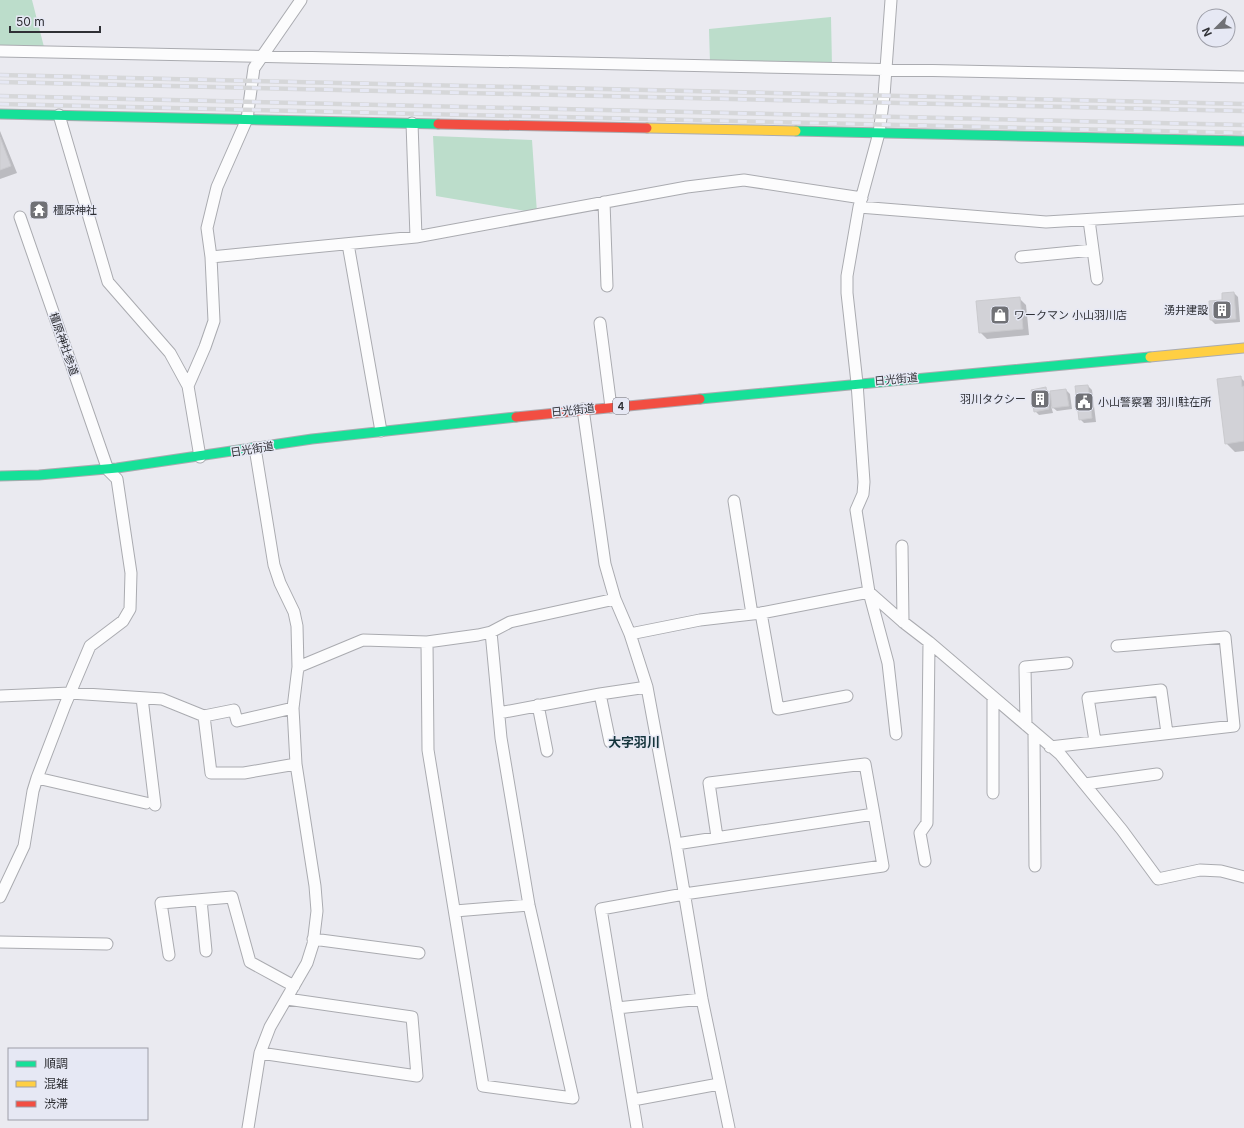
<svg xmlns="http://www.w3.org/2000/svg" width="1244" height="1128" viewBox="0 0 1244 1128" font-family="Inter,'Noto Sans JP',sans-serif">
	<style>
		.green { fill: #bcddcb }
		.shadow { fill: #0003 }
		.building { fill: #d2d2d7; stroke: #cacace }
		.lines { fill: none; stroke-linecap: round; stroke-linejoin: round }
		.street-casing { stroke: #aaabb0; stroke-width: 13 }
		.fast-casing { stroke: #aaabb0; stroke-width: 11 }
		.slow-casing { stroke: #aaabb0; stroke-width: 11 }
		.jam-casing { stroke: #aaabb0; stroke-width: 11 }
		.street { stroke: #fcfcfd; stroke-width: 11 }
		.fast { stroke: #16e098; stroke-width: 9 }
		.slow { stroke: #ffcf43; stroke-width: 9 }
		.jam { stroke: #f24e42; stroke-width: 9 }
		.rail-casing { stroke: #d6d7d9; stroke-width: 4.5 }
		.rail { stroke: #e6e8f4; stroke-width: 3; stroke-dasharray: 9; stroke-linecap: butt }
		.labels { text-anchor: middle; stroke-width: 3; stroke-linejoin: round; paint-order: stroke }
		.shield { fill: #e6e8f4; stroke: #66676e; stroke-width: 1 }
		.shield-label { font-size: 10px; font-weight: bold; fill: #2f3035 }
		.poi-label { font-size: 11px; fill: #2f3035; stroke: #e6e8f4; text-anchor: start }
		.street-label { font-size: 11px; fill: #2f3035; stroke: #e6e8f4 }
		.quarter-label { font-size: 13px; font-weight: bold; fill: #14343c; stroke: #e6e8f4 }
	</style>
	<rect width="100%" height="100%" fill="#eaeaf0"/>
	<path class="green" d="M 0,0 L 32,0 L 44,47 L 0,46 Z
		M 831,17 L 832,66 L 710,63 L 709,29 Z
		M 433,136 L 532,140 L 537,213 L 436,196 Z"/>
	<path class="shadow" d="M 0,131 L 17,173 L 0,179 Z
		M 1234,293 L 1238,297 L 1240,322 L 1215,324 L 1211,320 Z
		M 1019,298 L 1026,305 L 1029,335 L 987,339 L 980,332 Z
		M 1240,377 L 1244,381 L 1244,451 L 1235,452 L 1226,443 Z
		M 1088,386 L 1092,390 L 1096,422 L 1084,423 L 1080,419 L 1076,387 Z
		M 1045,388 L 1051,395 L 1066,390 L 1070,394 L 1072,409 L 1057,411 L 1051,406 L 1053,413 L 1039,415 L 1035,411 Z"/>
	<path class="building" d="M 0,137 L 11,166 L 0,170 Z
		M 1234,292 L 1236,319 L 1210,320 L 1209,301 L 1222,300 L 1222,293 Z
		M 1020,297 L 1023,329 L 979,333 L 976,301 Z
		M 1241,376 L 1242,387 L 1244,386 L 1244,441 L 1225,444 L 1217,379 Z
		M 1088,385 L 1092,418 L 1079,420 L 1075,386 Z
		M 1046,387 L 1049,409 L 1034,412 L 1031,390 Z
		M 1066,389 L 1069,406 L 1052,408 L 1050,391 Z"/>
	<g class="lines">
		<g class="street-casing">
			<path id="street" d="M 891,0 L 884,96 L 879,133 L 859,207 L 847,276 L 847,293 L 857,383 L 864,482 L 863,494 L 856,510 L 869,592 L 888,663 L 896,734
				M 0,51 L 1244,77
				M 59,115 L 108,282 L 170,353 L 188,386
				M 412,123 L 416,237
				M 604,202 L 607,286
				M 859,207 L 1046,222 L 1244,210
				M 1089,220 L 1097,279
				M 348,244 L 381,431
				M 211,257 L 416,237 L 687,187 L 744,180 L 862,198
				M 1021,257 L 1093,250
				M 600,323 L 611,407
				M 583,409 L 605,564 L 615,599 L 630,634 L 647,687 L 676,844 L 702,999 L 729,1128
				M 200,457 L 188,386 L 205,347 L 214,321 L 211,257 L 207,228 L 217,187 L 247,119 L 254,68 L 301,0
				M 734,501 L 752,614
				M 902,546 L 903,622
				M 869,592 L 903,622 L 929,642 L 1060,754 L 1122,830 L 1158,879 L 1200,870 L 1221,871 L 1244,877
				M 761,613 L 778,709 L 847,696
				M 630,634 L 700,620 L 761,613 L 869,592
				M 427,642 L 428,750 L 483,1086 L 573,1098 L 529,905 L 501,738 L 491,632
				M 298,667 L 363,640 L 427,642 L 478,635 L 491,632 L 510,622 L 615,599
				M 600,694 L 610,742
				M 0,696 L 70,693 L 162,699 L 204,716 L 211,773 L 244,773 L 296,764
				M 993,697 L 993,793
				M 142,698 L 155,805
				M 538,705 L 547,751
				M 499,713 L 600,694 L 647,687
				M 204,716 L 234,710 L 237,721 L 293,708
				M 1026,725 L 1025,667 L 1067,663
				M 1034,732 L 1035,866
				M 1095,741 L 1088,698 L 1161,690 L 1167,733
				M 1050,747 L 1234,726 L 1225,637 L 1117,646
				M 37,778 L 146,803
				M 1085,784 L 1157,774
				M 676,844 L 874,814 L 865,764 L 709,783 L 717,837
				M 925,861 L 920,833 L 927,823 L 929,642
				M 0,897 L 24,846 L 33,791 L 37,778 L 65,705 L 90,646 L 123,621 L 130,609 L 131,573 L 117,479 L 108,470 L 20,217
				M 201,900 L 206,951
				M 455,911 L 529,905
				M 313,939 L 419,953
				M 0,942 L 107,944
				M 169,955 L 161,903 L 232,897 L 250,962 L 294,986
				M 617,1008 L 702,999
				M 260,1053 L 417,1076 L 412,1017 L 287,999
				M 633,1100 L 719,1084
				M 248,1128 L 260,1053 L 270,1027 L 307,963 L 313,944 L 317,911 L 315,886 L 296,764 L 293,708 L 298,667 L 297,626 L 294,612 L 280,583 L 274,565 L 255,448
				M 637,1128 L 601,909 L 684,894 L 883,866 L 874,814"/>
		</g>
		<g class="fast-casing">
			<path id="fast" d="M 0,114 L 438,124
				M 796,131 L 1244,141
				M 700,399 L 1150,357
				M 0,476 L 39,475 L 117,468 L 312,439 L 516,417"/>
		</g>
		<g class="slow-casing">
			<path id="slow" d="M 647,128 L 796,131
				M 1150,357 L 1244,348"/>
		</g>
		<g class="jam-casing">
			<path id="jam" d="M 438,124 L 647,128
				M 516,417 L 700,399"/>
		</g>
		<use href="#street" class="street"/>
		<use href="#fast" class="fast"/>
		<use href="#slow" class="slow"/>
		<use href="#jam" class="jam"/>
		<g class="rail-casing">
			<path id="rail" d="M 0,75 L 1244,104
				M 0,82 L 1244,111
				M 0,96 L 1244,125
				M 0,104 L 1244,133"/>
		</g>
		<use href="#rail" class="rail"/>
	</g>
	<defs>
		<g id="temple-square" transform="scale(1)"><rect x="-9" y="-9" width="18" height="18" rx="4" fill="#707176" stroke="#e6e8f4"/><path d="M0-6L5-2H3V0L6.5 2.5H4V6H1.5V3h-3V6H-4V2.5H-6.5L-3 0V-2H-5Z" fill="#fff"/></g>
		<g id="building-square" transform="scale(1)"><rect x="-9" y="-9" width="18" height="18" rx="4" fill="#707176" stroke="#e6e8f4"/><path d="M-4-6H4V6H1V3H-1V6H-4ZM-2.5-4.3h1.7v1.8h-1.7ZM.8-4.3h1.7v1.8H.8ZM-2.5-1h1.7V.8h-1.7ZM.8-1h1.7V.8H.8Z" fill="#fff"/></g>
		<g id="shop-square" transform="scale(1)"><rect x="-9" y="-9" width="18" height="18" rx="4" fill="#707176" stroke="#e6e8f4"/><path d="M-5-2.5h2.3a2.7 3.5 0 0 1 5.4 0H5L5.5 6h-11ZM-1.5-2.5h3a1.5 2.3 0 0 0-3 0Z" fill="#fff"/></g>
		<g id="civic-square" transform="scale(1)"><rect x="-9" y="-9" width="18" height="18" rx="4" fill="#707176" stroke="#e6e8f4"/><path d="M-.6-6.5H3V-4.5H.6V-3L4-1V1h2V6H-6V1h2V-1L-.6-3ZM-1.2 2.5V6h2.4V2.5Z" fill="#fff"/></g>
	</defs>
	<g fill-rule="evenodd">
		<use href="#temple-square" x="39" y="210"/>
		<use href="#building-square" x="1222" y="310"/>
		<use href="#shop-square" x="1000" y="315"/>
		<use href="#building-square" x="1040" y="399"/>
		<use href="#civic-square" x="1084" y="402"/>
	</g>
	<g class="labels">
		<rect class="shield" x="613" y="398" width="16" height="16" rx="3"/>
		<g class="shield-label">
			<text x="621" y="410">4</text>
		</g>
		<g class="poi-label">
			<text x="53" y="214">橿原神社</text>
			<text x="1208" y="314" text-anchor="end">湧井建設</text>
			<text x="1014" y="319">ワークマン 小山羽川店</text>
			<text x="1026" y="403" text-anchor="end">羽川タクシー</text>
			<text x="1098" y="406">小山警察署 羽川駐在所</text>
		</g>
		<g class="street-label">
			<text transform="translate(64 344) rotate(71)" y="4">橿原神社参道</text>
			<text transform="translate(896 379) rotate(-5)" y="4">日光街道</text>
			<text transform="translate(573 410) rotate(-6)" y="4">日光街道</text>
			<text transform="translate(252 449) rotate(-9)" y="4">日光街道</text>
		</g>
		<g class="quarter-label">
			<text x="634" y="747">大字羽川</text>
		</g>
	</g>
	<rect x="8" y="1048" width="140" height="72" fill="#e6e8f4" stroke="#9d9ea8"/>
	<rect x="16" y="1061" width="20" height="6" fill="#16e098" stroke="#9d9ea8"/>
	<text x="44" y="1068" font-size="12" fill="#2f3035">順調</text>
	<rect x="16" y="1081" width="20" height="6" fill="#ffcf43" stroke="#9d9ea8"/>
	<text x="44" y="1088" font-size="12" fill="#2f3035">混雑</text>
	<rect x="16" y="1101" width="20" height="6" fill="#f24e42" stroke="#9d9ea8"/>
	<text x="44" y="1108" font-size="12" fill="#2f3035">渋滞</text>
	<g transform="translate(1216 28) rotate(246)"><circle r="19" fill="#e6e8f4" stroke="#9d9ea8"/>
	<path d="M0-3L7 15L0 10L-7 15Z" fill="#707176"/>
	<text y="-6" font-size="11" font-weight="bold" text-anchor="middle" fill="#2f3035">N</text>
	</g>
	<path d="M10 26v6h90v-6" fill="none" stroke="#2f3035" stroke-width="2"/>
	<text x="16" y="26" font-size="12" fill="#2f3035" stroke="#e6e8f4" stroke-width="3" paint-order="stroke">50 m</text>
</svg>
